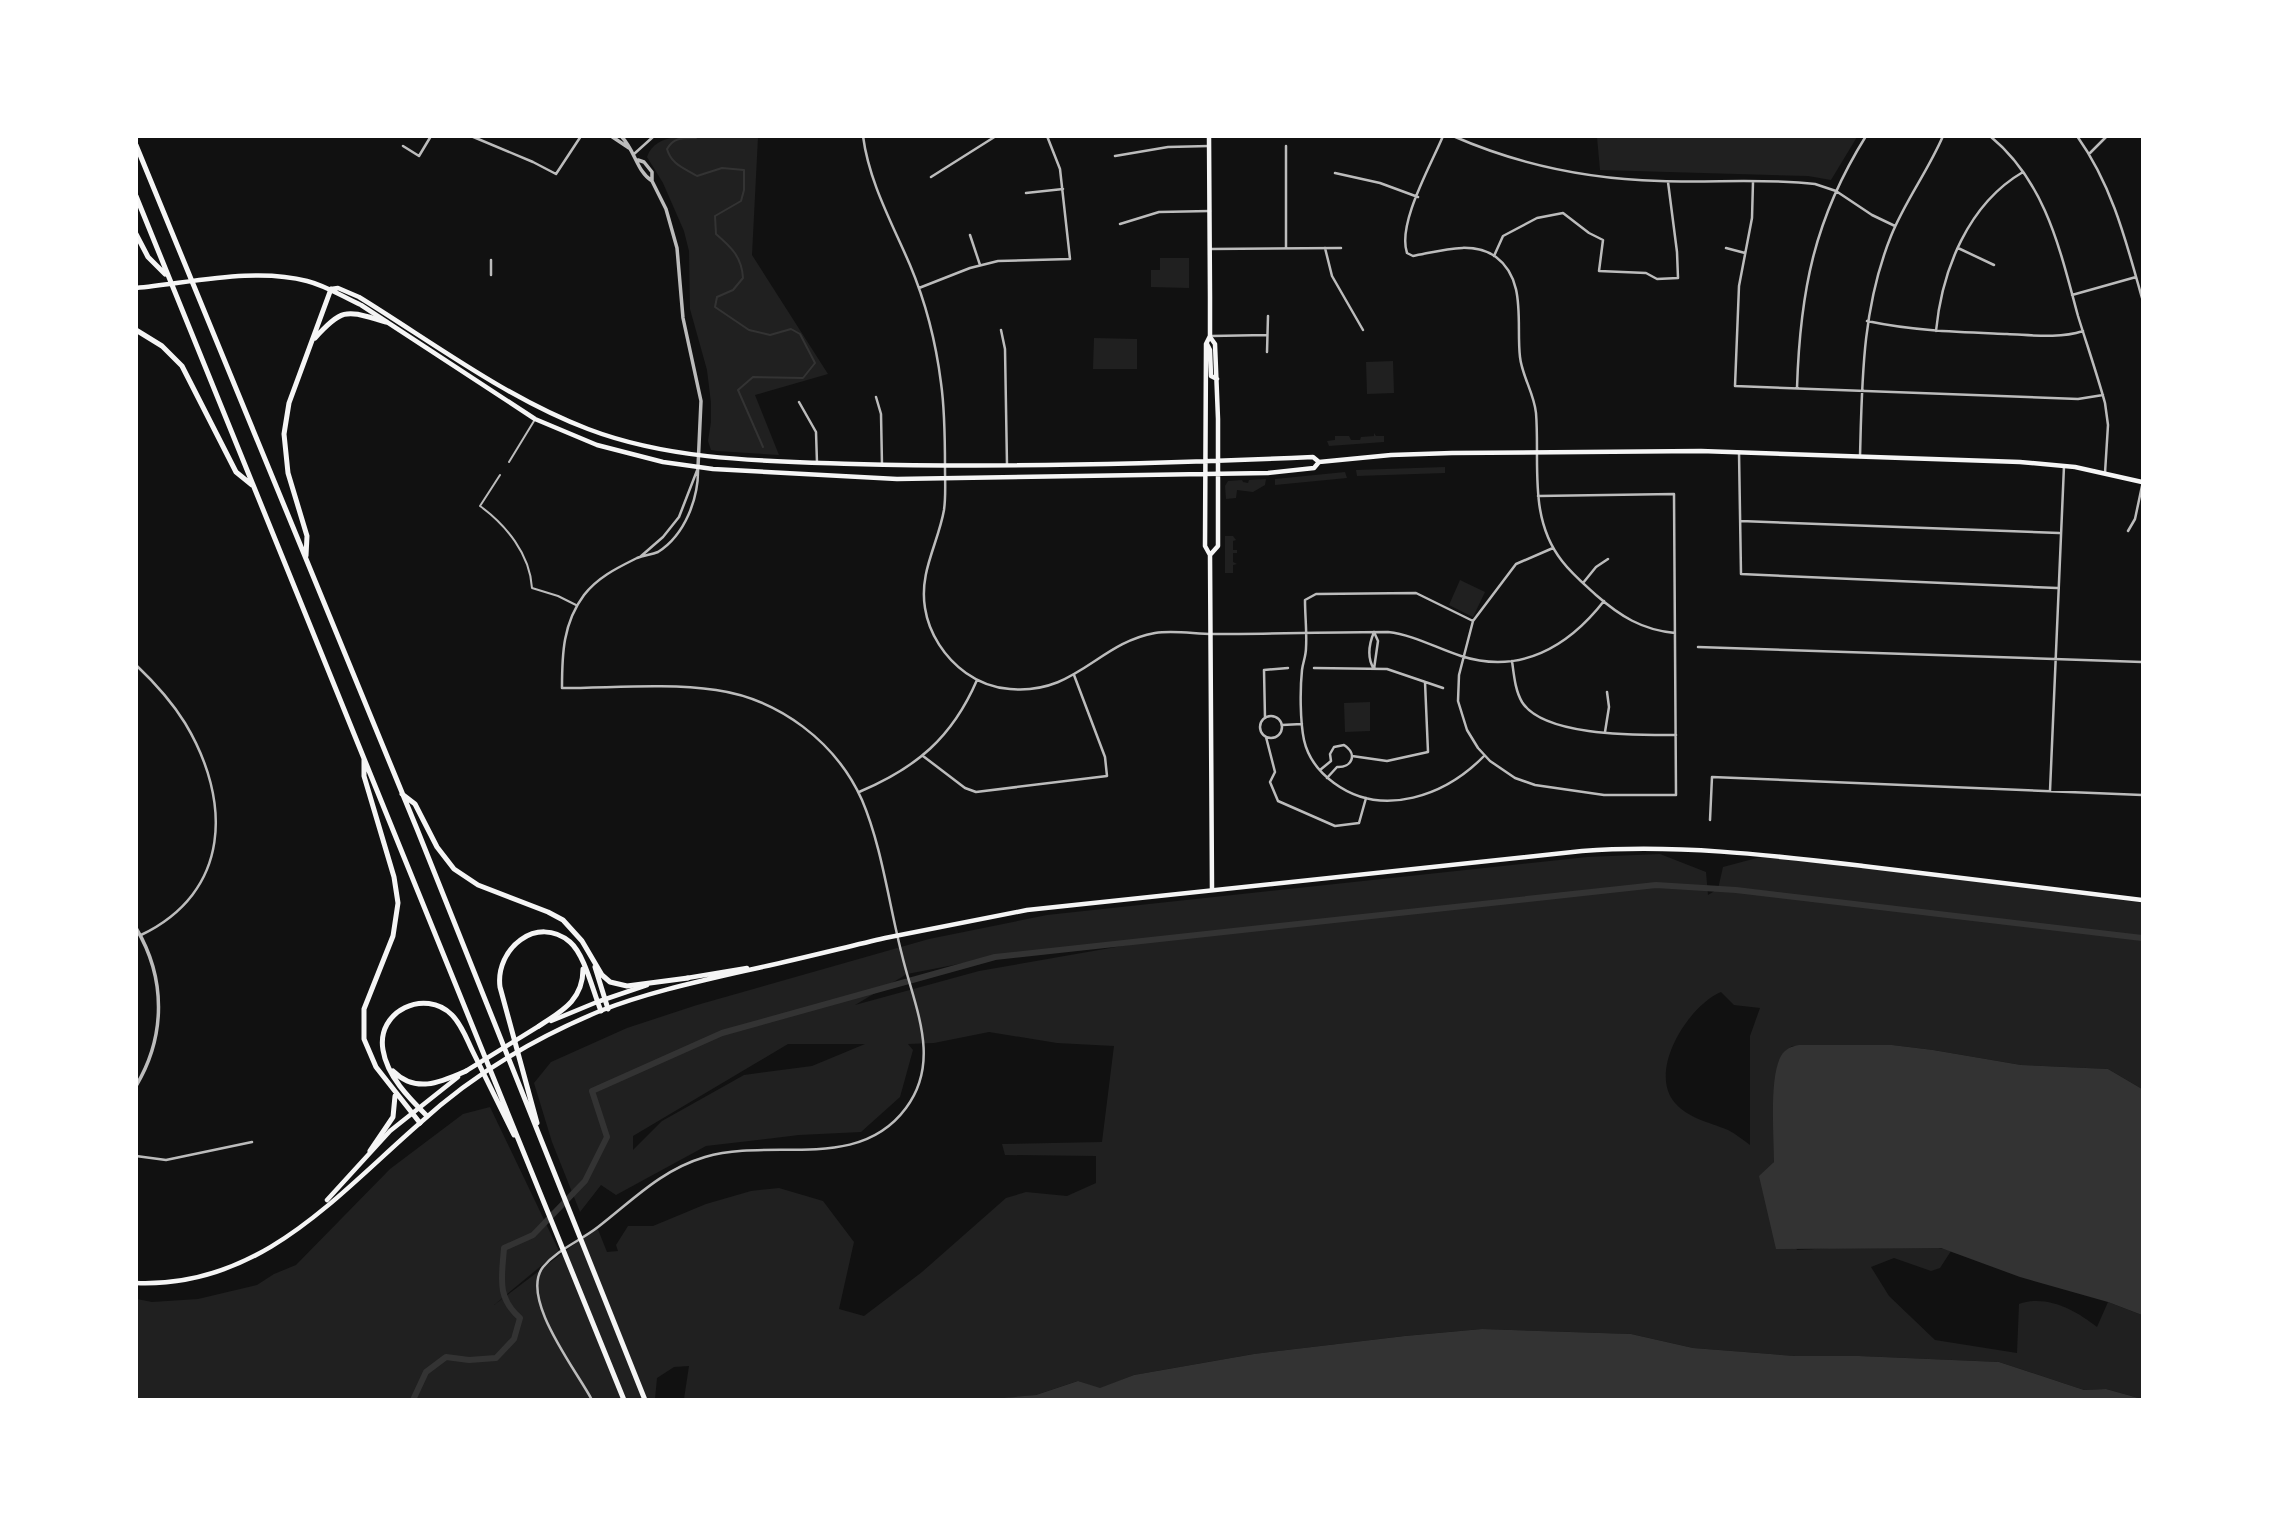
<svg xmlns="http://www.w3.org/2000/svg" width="2279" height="1536" viewBox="0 0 2279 1536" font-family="Manrope,sans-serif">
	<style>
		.green { fill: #202020; fill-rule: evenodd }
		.water { fill: #333 }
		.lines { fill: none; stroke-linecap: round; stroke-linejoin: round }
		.stream { stroke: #333; stroke-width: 2 }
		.canal { stroke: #333; stroke-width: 6 }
		.service { stroke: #bcbcbc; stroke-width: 2 }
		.minor { stroke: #bcbcbc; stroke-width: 2.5 }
		.tertiary { stroke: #bcbcbc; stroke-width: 3.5 }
		.secondary { stroke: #f5f5f5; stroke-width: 4.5 }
		.primary { stroke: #f5f5f5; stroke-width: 4.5 }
		.motorway { stroke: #f5f5f5; stroke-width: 5 }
	</style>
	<rect width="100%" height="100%" fill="#111"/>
	<path class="green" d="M 675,137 L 758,137 L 752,255 L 828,374 L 755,395 L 779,455 L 717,451 L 711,450 L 708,441 L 711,422 L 711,403 L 707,370 L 690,309 L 689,251 L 684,231 L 663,183 L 647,157 C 651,144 663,139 675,137 Z
		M 1597,137 L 1857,137 L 1831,180 L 1808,176 L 1600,170 Z
		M 1160,258 L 1189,258 L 1189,288 L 1151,287 L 1151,270 L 1160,270 Z
		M 1094,338 L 1137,339 L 1137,369 L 1093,369 Z
		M 1393,361 L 1394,393 L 1367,394 L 1366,362 Z
		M 1374,433 L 1376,436 L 1384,436 L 1384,442 L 1329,446 L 1327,441 L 1335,440 L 1335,436 L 1349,436 L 1351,440 L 1360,440 L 1361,437 L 1374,436 Z
		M 1445,467 L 1445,473 L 1357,476 L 1356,470 Z
		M 1345,472 L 1347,478 L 1275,485 L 1275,479 Z
		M 1266,479 L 1265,485 L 1253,492 L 1237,490 L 1236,498 L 1226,499 L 1225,486 L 1228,481 L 1242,480 L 1243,482 L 1248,483 L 1249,480 Z
		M 1225,536 L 1233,536 L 1236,540 L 1233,541 L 1233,550 L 1237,550 L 1237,553 L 1233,553 L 1233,562 L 1237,564 L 1233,565 L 1233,573 L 1225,573 Z
		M 1460,580 L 1485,592 L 1473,617 L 1449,605 Z
		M 1370,702 L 1370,731 L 1345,732 L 1344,703 Z
		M 1660,854 L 1706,872 L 1708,895 L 1718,889 L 1723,867 L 1768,855 L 2142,900 L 2142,1089 L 2108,1069 L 2021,1065 L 1933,1050 L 1892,1045 L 1792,1046 L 1783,1054 L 1777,1072 L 1774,1162 L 1770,1168 L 1797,1250 C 1835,1248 1918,1239 1951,1251 L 1940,1268 L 1931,1271 L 1894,1258 L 1871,1267 L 1889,1296 L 1935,1340 L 2017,1353 L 2019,1304 C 2046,1294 2076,1310 2097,1327 L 2108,1302 L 2142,1315 L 2142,1399 L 2106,1389 L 2084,1390 L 1999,1362 L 1859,1356 L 1795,1356 L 1693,1348 L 1631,1334 L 1482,1329 L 1405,1336 L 1254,1354 L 1134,1375 L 1100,1389 L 1078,1381 L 1036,1395 L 993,1400 L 684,1399 L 689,1366 L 674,1367 L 657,1378 L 655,1399 L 137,1399 L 137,1299 L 152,1302 L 198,1299 L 257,1285 L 274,1274 L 296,1265 L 390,1169 L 463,1114 L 490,1107 L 559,1251 L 494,1305 L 597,1227 L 607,1252 L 618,1251 L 616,1245 L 628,1226 L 653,1226 L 706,1204 L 751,1191 L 779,1188 L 823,1201 L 854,1242 L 839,1309 L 864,1316 L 922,1272 L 1006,1198 L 1026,1192 L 1067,1196 L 1096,1183 L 1096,1156 L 1005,1155 L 1002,1144 L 1102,1142 L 1114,1046 L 1057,1043 L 989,1032 L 934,1043 L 908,1044 L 913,1050 L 900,1097 L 861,1132 L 799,1135 L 706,1146 L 616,1195 L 601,1185 L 580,1212 L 552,1142 L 534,1083 L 551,1062 L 627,1028 L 697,1005 L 929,939 L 1047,915 L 1587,857 ZM 1196,933 L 979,971 L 855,1005 L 907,974 L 995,957 ZM 1721,992 L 1734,1005 L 1760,1008 L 1750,1036 L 1750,1145 C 1743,1140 1736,1134 1728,1130 C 1709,1122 1685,1118 1672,1099 C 1650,1065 1691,1004 1721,992 ZM 788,1044 L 865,1044 L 812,1066 L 744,1075 L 662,1121 L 633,1150 L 633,1136 Z"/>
	<path class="water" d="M 1799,1045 L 1892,1045 L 1933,1050 L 2021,1065 L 2108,1069 L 2142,1089 L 2142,1315 L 2108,1302 L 2020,1277 L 1941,1248 L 1776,1249 L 1759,1176 L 1774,1162 C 1774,1137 1769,1077 1781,1056 C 1785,1049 1792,1046 1799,1045 Z
		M 1482,1329 L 1631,1334 L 1693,1348 L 1795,1356 L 1859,1356 L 1999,1362 L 2084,1390 L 2106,1389 L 2142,1399 L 993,1399 L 1036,1395 L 1078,1381 L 1100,1388 L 1134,1375 L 1254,1354 L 1405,1336 Z"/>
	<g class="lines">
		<path class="stream" d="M 696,138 C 683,138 674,137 667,149 C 671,164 684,168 697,176 L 722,168 L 744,170 L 744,190 L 741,201 L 715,216 L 716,234 C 731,247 742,257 743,278 L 733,290 L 717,297 L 715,307 L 749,330 L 770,335 L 791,329 L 800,334 L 815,363 L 803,378 L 753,377 L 738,390 L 763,447"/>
		<path class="canal" d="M 413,1400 L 426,1372 L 446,1357 L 469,1360 L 496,1358 L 514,1339 L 520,1318 C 496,1297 502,1277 504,1248 L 533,1235 L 585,1181 L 607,1137 L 592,1091 L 722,1033 L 995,957 L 1656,885 L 1736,890 L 2142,938"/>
		<path class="service" d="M 509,462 L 534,421
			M 500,475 L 480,506 C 506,525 530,554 532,588 L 558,596 L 576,605"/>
		<path class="minor" d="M 471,136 L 533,162 L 556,174 L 581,136
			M 863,136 C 869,182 892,223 910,265 C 926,303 936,343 941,383 C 945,411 945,439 945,468 C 945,482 946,496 944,510 C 938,544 919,572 925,608 C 929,634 945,658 966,673 C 980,683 994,688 1010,689 C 1076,695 1098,643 1155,633 C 1174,630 1195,634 1213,634 C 1272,634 1330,632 1388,632 C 1414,635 1436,648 1461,656 C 1520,675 1568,647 1604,601
			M 1443,136 C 1431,165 1397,224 1407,253 L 1413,256 C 1440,251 1472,240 1496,257 C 1527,280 1516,324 1520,357 C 1522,376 1534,393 1536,413 C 1540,463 1528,518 1562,561 C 1572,574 1584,584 1596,595 C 1620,616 1642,630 1675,633
			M 1453,136 C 1519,165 1589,179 1660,181 C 1711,183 1764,178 1815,184 L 1836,191 L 1872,215 L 1895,226
			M 1990,136 C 2046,182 2060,250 2078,316 C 2087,345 2097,374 2105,403 L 2108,425 L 2105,473
			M 2077,136 C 2112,185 2126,241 2142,298
			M 403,146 L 419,156 L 431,136
			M 634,154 L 654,136
			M 2089,154 L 2107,136
			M 1115,156 L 1168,147 L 1209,146
			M 1335,173 L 1380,183 L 1418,197
			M 931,177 L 996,136
			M 1753,182 L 1752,218 L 1739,286 L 1735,386 L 2078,399 L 2103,395
			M 1026,193 L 1063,189
			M 1120,224 L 1159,212 L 1210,211
			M 970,235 L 980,265
			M 1286,248 L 1286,146
			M 1325,248 L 1332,276 L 1363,330
			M 1726,248 L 1745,253
			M 1958,248 L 1994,265
			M 1210,249 L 1341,248
			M 1494,256 L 1503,236 L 1537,218 L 1563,213 L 1589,233 L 1603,240 L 1599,271 L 1646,273 L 1657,279 L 1678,278 L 1677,252 L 1668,182
			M 491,275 L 491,260
			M 919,288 L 970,268 L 998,261 L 1070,259 L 1060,169 L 1047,136
			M 2072,295 L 2136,277
			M 1867,321 C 1914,331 1960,332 2007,334 C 2032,335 2058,339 2083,331
			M 1001,330 L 1005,349 L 1007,465
			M 1936,331 C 1942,270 1968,204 2023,172
			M 1211,336 L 1267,335
			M 1267,352 L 1268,316
			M 1797,388 C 1800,292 1814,219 1866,136
			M 876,397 L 881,414 L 882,465
			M 799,402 L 816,432 L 817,463
			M 1739,452 L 1741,574 L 2057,588
			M 1860,457 C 1862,381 1862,308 1891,236 C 1905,201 1928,171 1943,136
			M 1741,521 L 2059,533
			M 2128,531 L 2135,519 L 2142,486
			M 640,557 L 663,537 L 679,517 L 698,468
			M 1583,583 L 1596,567 L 1608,559
			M 1473,621 L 1516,564 L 1553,548
			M 1698,647 L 2142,662
			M 1512,661 C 1514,675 1515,690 1522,702 C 1544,737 1638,735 1676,735
			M 136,665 C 155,683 172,702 185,723 C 232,801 231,892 141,935
			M 1314,668 L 1387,669 L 1443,688
			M 1374,669 C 1367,658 1369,644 1374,632
			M 1374,669 L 1378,641 L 1374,632
			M1260 727a11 11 0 1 1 22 0a11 11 0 1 1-22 0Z
			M 1265,718 L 1264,670 L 1288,668
			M 1282,725 L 1302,724
			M 1605,732 L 1609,707 L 1607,692
			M 1266,737 L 1275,772 L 1270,782 L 1278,801 L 1335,826 L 1359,823 L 1366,798
			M 923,756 L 965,788 L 976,792 L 1107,776 L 1105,757 L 1074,675
			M 1352,756 L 1387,761 L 1428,752 L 1425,682
			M 1484,756 C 1446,795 1383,819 1334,783 C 1319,772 1308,758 1304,740 C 1300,721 1300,689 1302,670 C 1303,662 1306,656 1306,648 C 1307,632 1305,616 1305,600 L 1316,594 L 1416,593 L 1473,621 L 1459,675 L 1458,701 L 1467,730 L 1478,748 L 1490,761 L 1515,778 L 1535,785 L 1604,795 L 1676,795 L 1674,494 L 1538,496
			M 1320,770 L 1331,761 L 1330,754 L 1334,747 L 1344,745 C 1358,754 1352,768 1337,767 L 1327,778
			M 2050,791 L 2064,466
			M 859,792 C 916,768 952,738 977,680
			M 1710,820 L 1712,777 L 2142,795
			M 136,1156 L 166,1160 L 252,1142
			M 592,1400 C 577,1371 519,1298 543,1267 C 558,1249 580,1241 598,1227 C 633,1200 661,1170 705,1157 C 772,1137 858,1173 906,1108 C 942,1060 914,1006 902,955 C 889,905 882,847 862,800 C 836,742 779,699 716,690 C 665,683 612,688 562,688 C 562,654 563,623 584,595 C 598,577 617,568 637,558 C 644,555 651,555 658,552 C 685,535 699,498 698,467"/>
		<path class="tertiary" d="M 611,136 L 629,148
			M 621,136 C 635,150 637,172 652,181
			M 638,160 L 644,162 L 652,172 L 652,181 L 666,209 L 677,248 L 683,318 L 701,401 L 698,467
			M 136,928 C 166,978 166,1036 136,1086"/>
		<path class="secondary" d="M 1209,136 L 1210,297 L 1210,336 L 1206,344 L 1205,546 L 1210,555 L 1212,889
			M 136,288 C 190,283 255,267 307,281 C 327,286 343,297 361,305 L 535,419 L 597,445 L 663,462 L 713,469 L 897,479 L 1268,473 L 1314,468 L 1319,462
			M 331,289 L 338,288 L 359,297 C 432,342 508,399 588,429 C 672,461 765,461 854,464 C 1007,468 1160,464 1313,457 L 1319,462 L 1391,455 L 1452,453 L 1701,451 L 2020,462 L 2075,467 L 2142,482
			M 1207,344 L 1210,350 L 1211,376 L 1217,379
			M 1210,555 L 1218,546 L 1218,419 L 1215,344 L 1210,337
			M 327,1200 L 390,1131 L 458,1077
			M 136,1283 C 260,1288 335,1197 420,1123"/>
		<path class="primary" d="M 687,978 L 747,968
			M 551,1021 L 597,1002 L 647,985
			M 466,1071 L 539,1026
			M 420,1123 C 472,1075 535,1038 600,1011 C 646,993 696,982 744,971 C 791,961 838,949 885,938 L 1027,910 L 1582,851 C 1677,844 1769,855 1863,866 C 1956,877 2049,888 2142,900"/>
		<path class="motorway" d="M 136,145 L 417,829 L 645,1400
			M 136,196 L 624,1400
			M 136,234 L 148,257 L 165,274
			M 136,330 L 162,346 L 182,366 L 236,472 L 252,485
			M 315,338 C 344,306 347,311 386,322
			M 306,556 L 307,536 L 288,473 L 284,434 L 289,403 L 331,289
			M 364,759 L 364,776 L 394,877 L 398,903 L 393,936 L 364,1009 L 364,1039 L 376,1067 L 420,1123
			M 402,794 L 415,804 L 437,847 L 454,869 L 478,885 L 548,912 L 563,920 L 582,941 L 602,975 L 610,982 L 627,986 L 688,978
			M 595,967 L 608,1009
			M 539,1026 C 562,1011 583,1000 583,969
			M 393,1071 C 416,1094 441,1082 466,1071
			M 427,1116 C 409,1098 387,1076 383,1050 C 376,1011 425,988 452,1015 C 462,1025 467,1040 473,1052 C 487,1080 500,1107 514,1135
			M 537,1123 L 500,987 C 495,949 537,914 570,942 C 585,955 593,992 601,1011
			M 370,1151 L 393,1117 L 395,1096"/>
	</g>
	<rect width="2279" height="1536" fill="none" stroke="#ffffff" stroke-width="276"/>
</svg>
